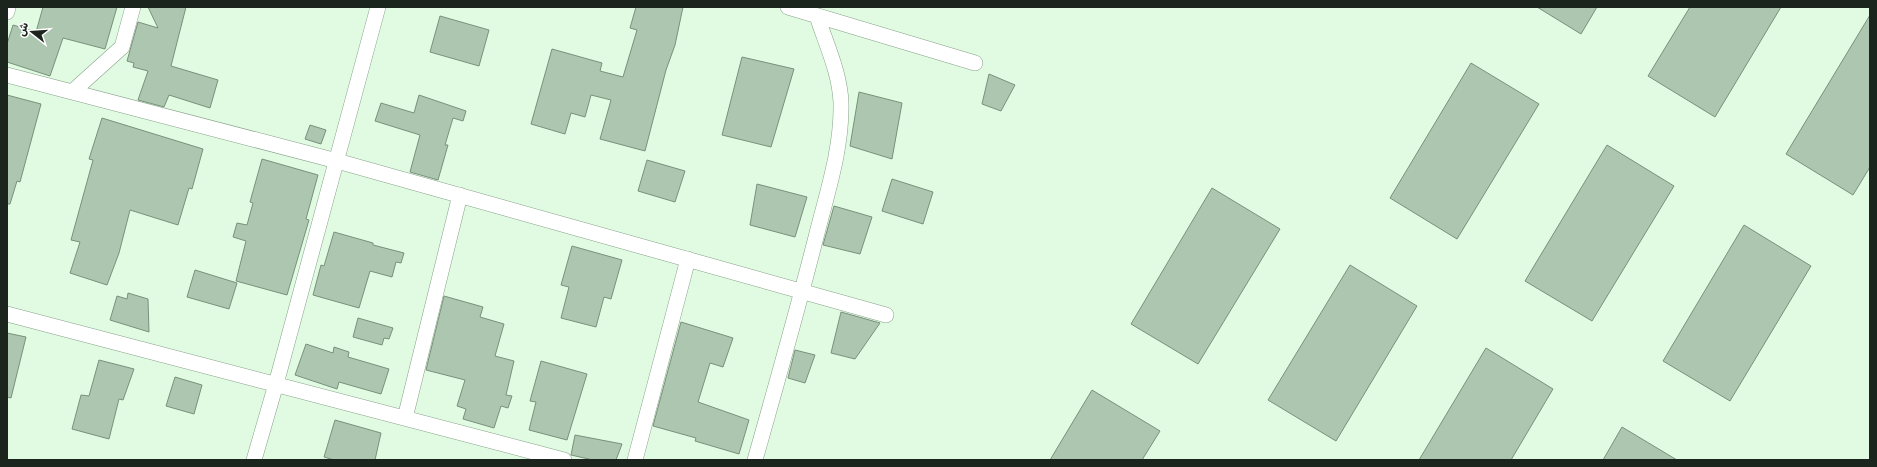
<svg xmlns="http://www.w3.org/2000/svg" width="1877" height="467" viewBox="0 0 1877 467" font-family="Rubik,'Noto Naskh Arabic',sans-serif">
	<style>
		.building { fill: #adc6af; stroke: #79917b }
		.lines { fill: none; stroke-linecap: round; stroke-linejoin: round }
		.street-casing { stroke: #88a18a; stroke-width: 16 }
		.street { stroke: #fff; stroke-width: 15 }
	</style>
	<rect width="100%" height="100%" fill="#e0fbe2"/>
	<path class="building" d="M 43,7 L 117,7 L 105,49 L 63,38 L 50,76 L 7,62 L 7,44 L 13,25 L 36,32 Z
		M 148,7 L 186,7 L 171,66 L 218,80 L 210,108 L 169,95 L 164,107 L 138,100 L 148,71 L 133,67 L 134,63 L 127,61 L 138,22 L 158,28 Z
		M 636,7 L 683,7 L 675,45 L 666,70 L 645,151 L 600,139 L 611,100 L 591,95 L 585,117 L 571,113 L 565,134 L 531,124 L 552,49 L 602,63 L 600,71 L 623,77 L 637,30 L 630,28 Z
		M 1537,7 L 1597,7 L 1581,34 Z
		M 1690,7 L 1781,7 L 1715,117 L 1648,76 Z
		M 1870,15 L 1870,167 L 1853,195 L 1786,154 Z
		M 440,16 L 489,30 L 479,66 L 430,52 Z
		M 742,57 L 794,69 L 771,147 L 722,135 Z
		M 1471,63 L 1539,104 L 1457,239 L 1390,198 Z
		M 989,74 L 1015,85 L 1001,111 L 982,104 Z
		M 859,92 L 902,103 L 892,159 L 850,146 Z
		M 7,95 L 41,104 L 20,182 L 17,181 L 10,204 L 7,204 Z
		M 419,95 L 466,111 L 463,121 L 453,118 L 445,145 L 448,145 L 438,180 L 410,172 L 420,135 L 375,121 L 381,103 L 414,113 Z
		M 102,118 L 203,149 L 192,189 L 189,188 L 178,225 L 130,210 L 119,253 L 107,285 L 70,273 L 80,242 L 71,240 L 93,160 L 89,159 Z
		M 310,125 L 326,130 L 321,144 L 305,139 Z
		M 1607,145 L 1674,186 L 1592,321 L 1525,281 Z
		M 262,159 L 318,175 L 306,219 L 309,220 L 287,295 L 236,281 L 246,241 L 233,237 L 237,223 L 247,225 L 253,203 L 250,202 Z
		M 647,160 L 685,171 L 675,202 L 638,191 Z
		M 892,179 L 933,192 L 923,224 L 882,211 Z
		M 757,184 L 807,197 L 795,237 L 750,225 Z
		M 1212,188 L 1280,229 L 1198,364 L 1131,324 Z
		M 834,206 L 872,217 L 860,254 L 823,245 Z
		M 1744,225 L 1811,266 L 1730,401 L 1663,361 Z
		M 334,232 L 373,243 L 373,245 L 404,253 L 401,263 L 396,262 L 392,277 L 370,271 L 359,308 L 313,295 L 321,265 L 324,266 Z
		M 572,246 L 622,260 L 611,299 L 604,297 L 596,327 L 561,318 L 569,287 L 561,285 Z
		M 1350,265 L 1417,306 L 1336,441 L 1268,400 Z
		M 195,270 L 237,283 L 229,309 L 187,297 Z
		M 128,293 L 148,299 L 149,332 L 110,320 L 117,296 L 127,299 Z
		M 444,296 L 483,307 L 480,317 L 504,324 L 495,356 L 514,361 L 506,395 L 512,396 L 508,408 L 501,406 L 494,428 L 463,419 L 466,409 L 457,406 L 465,380 L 426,370 Z
		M 841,312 L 880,323 L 855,359 L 831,353 Z
		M 358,318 L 393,328 L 389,339 L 384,338 L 382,345 L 353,337 Z
		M 681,322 L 733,338 L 723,367 L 710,363 L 698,402 L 749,420 L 739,454 L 695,441 L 696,438 L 653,426 Z
		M 7,333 L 26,337 L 11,398 L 7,397 Z
		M 306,344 L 333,353 L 334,347 L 349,352 L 348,357 L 389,369 L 381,394 L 339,382 L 337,389 L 295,375 Z
		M 1486,348 L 1553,389 L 1511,460 L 1419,460 Z
		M 795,350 L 815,355 L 805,383 L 788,378 Z
		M 99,360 L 134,369 L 123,400 L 119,399 L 109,439 L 72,429 L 81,395 L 89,396 Z
		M 541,361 L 587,374 L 567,440 L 529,430 L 536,402 L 530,401 Z
		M 175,377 L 202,385 L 194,414 L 166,406 Z
		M 1092,390 L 1160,431 L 1142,460 L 1050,460 Z
		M 335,420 L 381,433 L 375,460 L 334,460 L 324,457 Z
		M 1622,427 L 1677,460 L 1603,460 Z
		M 575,435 L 622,444 L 616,460 L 593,460 L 571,455 Z"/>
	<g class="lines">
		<g class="street-casing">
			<path id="street" d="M 788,7 L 975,63
				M 7,12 L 8,7
				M 7,75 L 337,161 L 886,315
				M 72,92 L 122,47 L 133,7
				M 7,314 L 564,460
				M 405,418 L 460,195
				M 254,460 L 276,384 L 378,7
				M 635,460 L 688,259
				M 755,460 C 776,386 797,312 816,237 C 827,193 842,149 841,103 C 840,73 826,44 817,16"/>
		</g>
		<use href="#street" class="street"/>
	</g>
	<rect width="1877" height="467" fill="none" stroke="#1c251d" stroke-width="16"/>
	<g transform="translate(32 32) rotate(287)" stroke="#ffffff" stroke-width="3" paint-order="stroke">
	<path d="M0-3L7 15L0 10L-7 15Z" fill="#1c251d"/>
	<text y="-6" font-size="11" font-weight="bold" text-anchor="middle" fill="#1c251d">ش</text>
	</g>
</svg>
